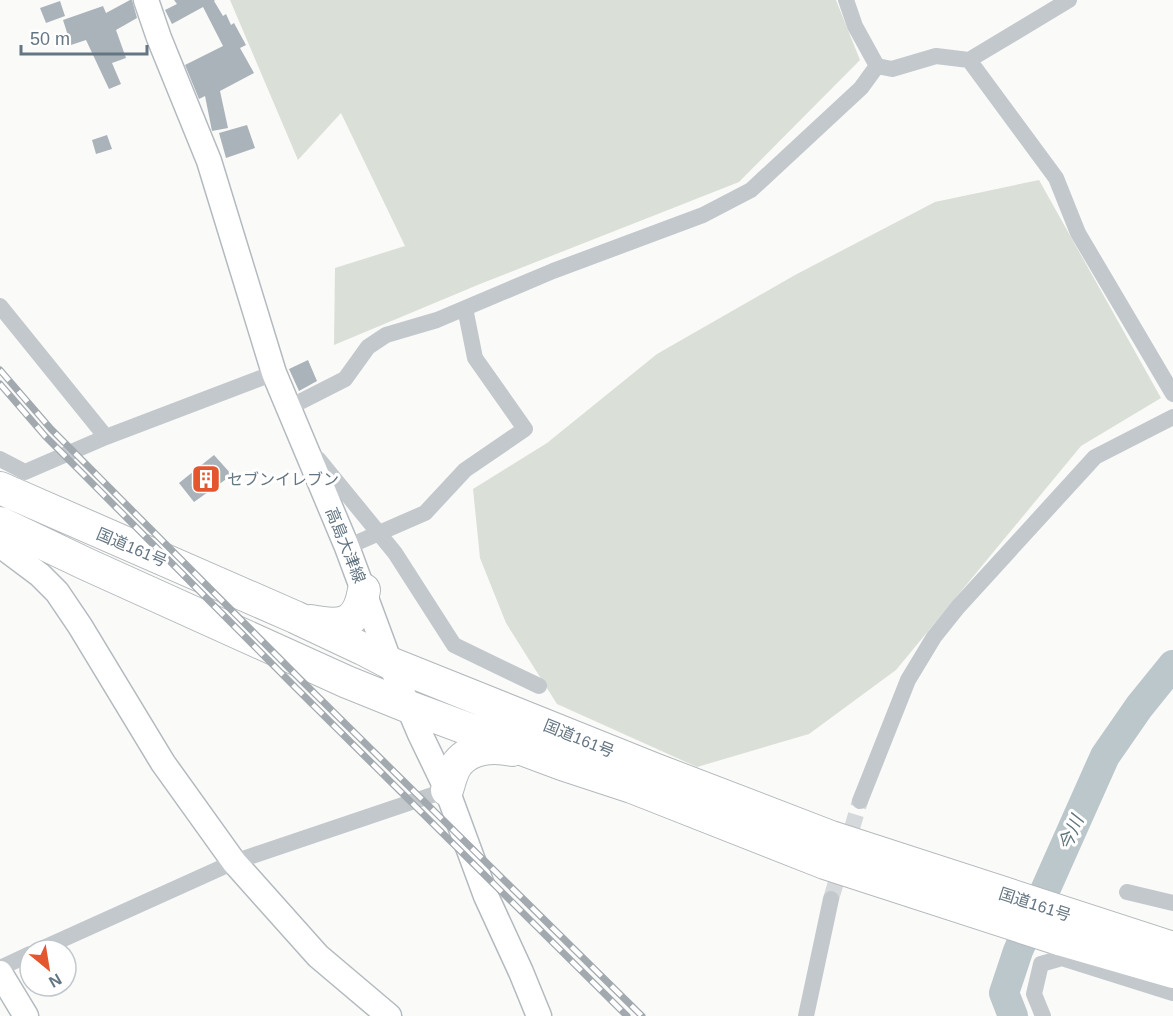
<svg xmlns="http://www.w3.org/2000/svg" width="1173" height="1016" viewBox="0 0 1173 1016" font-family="Arial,'Noto Sans JP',sans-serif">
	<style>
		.green { fill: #dadfd7 }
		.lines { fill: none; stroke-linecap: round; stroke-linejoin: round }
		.river { stroke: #bbc7cb; stroke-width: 30 }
		.building { fill: #aab3b9 }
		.street-tunnel { stroke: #d5d9db; stroke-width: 16; stroke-dasharray: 16 8; stroke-linecap: butt }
		.secondary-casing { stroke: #b3babf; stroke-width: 27 }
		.highway-casing { stroke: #b4b9bd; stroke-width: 34 }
		.street { stroke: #c3c8cc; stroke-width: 16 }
		.secondary { stroke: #fff; stroke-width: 24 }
		.highway { stroke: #fff; stroke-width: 32 }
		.rail-casing { stroke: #a2aab0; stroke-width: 7 }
		.rail { stroke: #fff; stroke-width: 4.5; stroke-dasharray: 14; stroke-linecap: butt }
		.labels { text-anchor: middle; stroke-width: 6; stroke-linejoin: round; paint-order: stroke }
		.poi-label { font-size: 16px; fill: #657683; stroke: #fff; text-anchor: start }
		.street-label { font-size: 16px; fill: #657683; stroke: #fff }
		.water-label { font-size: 18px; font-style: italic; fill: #60757c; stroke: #fff }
	</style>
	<rect width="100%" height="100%" fill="#fafaf8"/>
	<path class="green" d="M 230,0 L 836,0 L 860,60 L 739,182 L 480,284 L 334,345 L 335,268 L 405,246 L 341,113 L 298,160 Z
		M 1039,180 L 1161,398 L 1081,446 L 896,670 L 809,734 L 697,767 L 557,704 L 506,623 L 480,558 L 473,489 L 547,443 L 657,354 L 795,275 L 935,202 Z"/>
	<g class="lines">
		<path class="river" d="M 1013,1016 L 1004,993 L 1018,951 L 1105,756 L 1139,707 L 1173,665"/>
	</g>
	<path class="building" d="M 130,0 L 132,0 L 137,18 L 116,30 L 126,58 L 112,63 L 121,84 L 109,89 L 86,40 L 71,45 L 63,20 L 103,6 L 106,13 Z
		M 174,0 L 215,0 L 214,1 L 223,16 L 226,14 L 231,25 L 234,23 L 246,45 L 240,48 L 254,73 L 220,91 L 228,128 L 212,131 L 205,96 L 199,99 L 185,65 L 223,46 L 203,7 L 172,24 L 165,10 L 177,4 Z
		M 60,1 L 65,16 L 46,23 L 40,8 Z
		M 247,125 L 255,148 L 226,158 L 219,133 Z
		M 107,135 L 112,149 L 96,154 L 92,140 Z
		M 308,360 L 317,381 L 299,391 L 289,369 Z
		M 214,455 L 232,475 L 194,502 L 179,483 Z"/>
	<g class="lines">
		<path class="street-tunnel" d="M 831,899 L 860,801"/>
		<g class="secondary-casing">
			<path id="secondary" d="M 146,0 L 159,38 L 209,161 L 274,373 L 347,547 L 390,663 L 420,734 L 447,790 L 486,896 L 521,972 L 539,1016
				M 0,545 L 40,575 L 57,592 L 80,626 L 163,763 L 234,862 L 318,956 L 389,1016
				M 0,973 L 26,1016"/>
		</g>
		<g class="highway-casing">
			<path id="highway" d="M 0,488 L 295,617 L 363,649 L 390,663 L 654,769 L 831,837 L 1173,948
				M 0,523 L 86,564 L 347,682 L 409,707 L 562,764 L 632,787 L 825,863 L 1062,940 L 1173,972
				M 310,621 C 341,627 358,626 364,590
				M 447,790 C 450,781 452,770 458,763 C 471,747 494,746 512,750"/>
		</g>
		<path class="street" d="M 846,0 L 855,26 L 877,66 L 892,69 L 936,56 L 969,60 L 1069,0
			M 969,60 L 1056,178 L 1078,233 L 1173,394
			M 0,306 L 106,437
			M 288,408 L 345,379 L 368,347 L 386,335 L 437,320 L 553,271 L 703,215 L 751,190 L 861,88 L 877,66
			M 315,457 L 319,460 L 395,553 L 454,645 L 539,686
			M 0,459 L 25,472 L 106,437 L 274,373
			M 347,547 L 425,513 L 465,470 L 525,429 L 475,358 L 465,308
			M 860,801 L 908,680 L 934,637 L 958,607 L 1095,457 L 1173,417
			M 1127,892 L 1173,903
			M 39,950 L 234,862 L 447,790
			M 0,968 L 30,954
			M 806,1016 L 831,899
			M 1043,1016 L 1034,994 L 1041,964 L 1062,958 L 1173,993"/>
		<use href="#secondary" class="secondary"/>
		<use href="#highway" class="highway"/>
		<g class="rail-casing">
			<path id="rail" d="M 0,370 L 51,429 L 301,680 L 642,1016
				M 0,384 L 45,436 L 80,471 L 295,687 L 627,1016"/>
		</g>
		<use href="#rail" class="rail"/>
	</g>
	<defs>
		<g id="building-square" transform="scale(1.5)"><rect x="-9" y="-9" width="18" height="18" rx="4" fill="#e4572e" stroke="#fff"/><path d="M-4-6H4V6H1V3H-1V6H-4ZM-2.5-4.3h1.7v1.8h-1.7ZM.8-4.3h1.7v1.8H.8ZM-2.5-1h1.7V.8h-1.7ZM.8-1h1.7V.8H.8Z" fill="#fff"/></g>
	</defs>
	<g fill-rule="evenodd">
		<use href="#building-square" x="206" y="479"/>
	</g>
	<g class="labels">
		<g class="poi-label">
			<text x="227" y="485">セブンイレブン</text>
		</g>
		<g class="street-label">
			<text transform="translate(346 545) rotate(68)" y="6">高島大津線</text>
			<text transform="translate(132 547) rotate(23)" y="6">国道161号</text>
			<text transform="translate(579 738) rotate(22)" y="6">国道161号</text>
			<text transform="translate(1035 904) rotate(18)" y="6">国道161号</text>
		</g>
		<g class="water-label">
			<text transform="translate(1071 833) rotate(-66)" y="6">今川</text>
		</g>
	</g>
	<g transform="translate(48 968) rotate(150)"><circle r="28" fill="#ffffff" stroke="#c1c8cd" stroke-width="1.5"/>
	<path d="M0-4.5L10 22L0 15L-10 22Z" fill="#e4572e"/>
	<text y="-9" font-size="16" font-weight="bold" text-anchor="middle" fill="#657683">N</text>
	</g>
	<path d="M21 45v9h126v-9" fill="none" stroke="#657683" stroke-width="3"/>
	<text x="30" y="45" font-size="18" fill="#657683" stroke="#ffffff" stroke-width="4.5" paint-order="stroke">50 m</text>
</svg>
